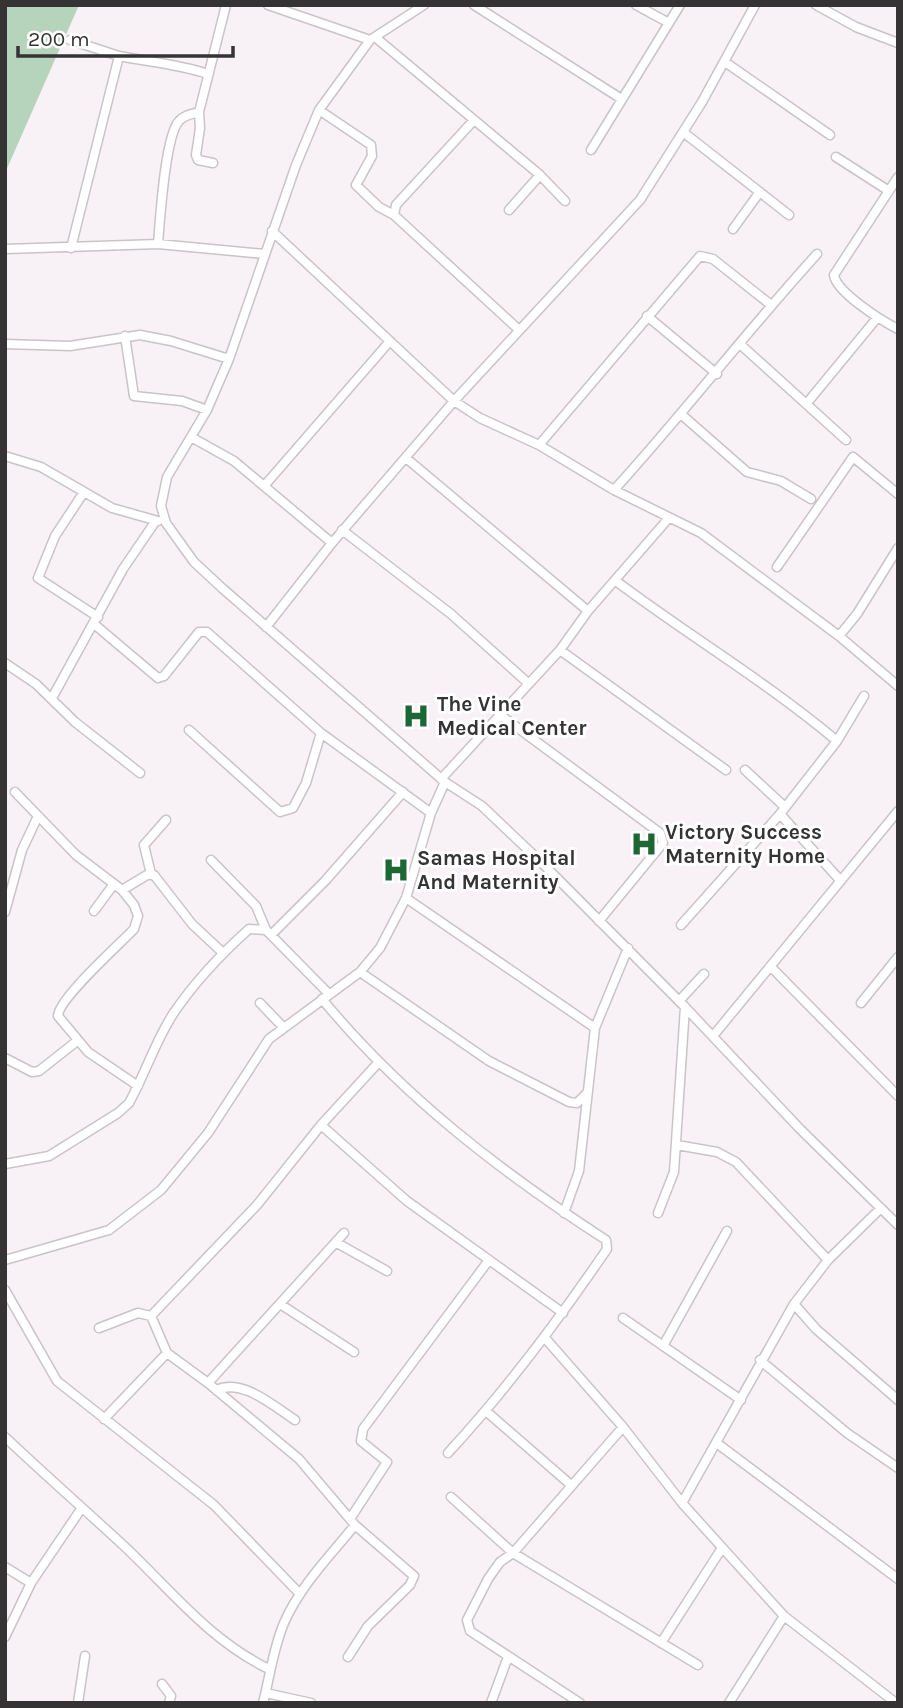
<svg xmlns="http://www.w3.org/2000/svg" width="903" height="1708" viewBox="0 0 903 1708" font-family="Karla,sans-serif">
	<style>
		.green { fill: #b6d3bb }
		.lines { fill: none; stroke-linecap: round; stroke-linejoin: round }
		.street-casing { stroke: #cac3c8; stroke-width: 11 }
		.street { stroke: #fff; stroke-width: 8 }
		.labels { text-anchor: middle; stroke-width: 6; stroke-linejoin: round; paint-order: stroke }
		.poi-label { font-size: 21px; font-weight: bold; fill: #353334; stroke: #fff; text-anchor: start }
	</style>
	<rect width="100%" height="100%" fill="#f8f1f6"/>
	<path class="green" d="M 5,5 L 79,5 L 5,173 Z"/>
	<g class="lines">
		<g class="street-casing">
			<path id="street" d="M 268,5 L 370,40
				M 424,5 L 370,40 L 319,110 L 296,165 L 229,359 L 207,410 L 167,477 L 161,506 L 166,523 L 194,562 L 222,588 L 445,782 L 482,806 L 543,864 L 685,1007 L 800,1129 L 898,1225
				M 474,5 L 620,98
				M 636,5 L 669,23
				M 816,5 L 856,27 L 898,43
				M 375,37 L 540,175 L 565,201
				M 70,40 L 119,56
				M 725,62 L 830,135
				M 319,110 L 371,145 L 372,156 L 356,185 L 379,207 L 394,215
				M 199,112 L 200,128 L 196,155 L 198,160 L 213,163
				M 474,120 L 396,205 L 394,215 L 518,329
				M 683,132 L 789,215
				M 591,150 L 680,5
				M 836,157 L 889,191
				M 898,177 L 834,275 C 836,292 882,321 898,329
				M 509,210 L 540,175
				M 733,229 L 759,193
				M 272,231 L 454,401 L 480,418 L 539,445 L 614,490 L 701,533 L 839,636 L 898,686
				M 158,244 C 160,220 165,136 179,121 C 184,115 192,114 199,112 L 226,5
				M 71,248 L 119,56 C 149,62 178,64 208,74
				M 5,249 L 158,244 L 265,254
				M 647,316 L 717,374
				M 125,336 L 134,396 L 182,401 L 207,410
				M 5,344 L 70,346 L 140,335 L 171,341 L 229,359
				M 741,345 L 846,440
				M 807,403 L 877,318
				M 682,415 L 747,472 L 781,481 L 811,499
				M 191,437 L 234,461 L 332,543
				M 539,445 L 700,256 L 713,259 L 771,305
				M 5,456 L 41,467 L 112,508 L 158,521
				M 406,458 L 588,611
				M 265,485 L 390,341
				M 614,490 C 684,413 747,331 817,254
				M 84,492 L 55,536 L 38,578 L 98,617
				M 342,530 L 451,614 L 528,683
				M 777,567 L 853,457 L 898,494
				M 616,581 C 689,636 767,682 837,741
				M 94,624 L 158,678 L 164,676 L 199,632 L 207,632 L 321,733 L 431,813
				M 266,627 L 332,543 L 454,401 L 640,200 L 702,102 L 755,5
				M 839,636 L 857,614 L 898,548
				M 560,650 L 726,770
				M 5,663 L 36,684 L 75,722 L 140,773
				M 52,698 L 123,569 L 155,522
				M 499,714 L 660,833 L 663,843 L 599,921
				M 189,730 L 280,812 L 293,808 L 306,783 L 321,733
				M 745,770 L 785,807
				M 441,779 L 560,650 L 588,611 L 668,519
				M 15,792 L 76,855 L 122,890 L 134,905 L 138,916 L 134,929 C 119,945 58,999 58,1016 L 88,1052 L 138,1086
				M 780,814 L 840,880
				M 211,860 L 256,906 L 266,930 L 329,994
				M 151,874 L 144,845 L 166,820
				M 122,890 L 147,875 L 154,875 L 192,924 L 222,952
				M 406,898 L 595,1028
				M 94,911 L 114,884
				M 5,912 L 22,850 L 38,816
				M 681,925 L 780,814 L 837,741 L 864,696
				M 271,935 L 325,881 L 403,792
				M 772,968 L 898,1096
				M 360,972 L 489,1061 L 569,1102 L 577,1103 L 587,1093
				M 322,999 C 402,1096 501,1172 606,1240 L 607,1249 C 558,1321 507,1389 448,1453
				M 679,1001 L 704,974
				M 260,1003 L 283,1027
				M 861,1003 L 898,957
				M 713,1036 L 898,811
				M 5,1058 L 32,1072 L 39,1071 L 77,1041
				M 321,1125 L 407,1201 L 563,1313
				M 677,1145 L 717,1152 L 736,1162 L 828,1260
				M 5,1164 L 49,1156 L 118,1113 L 129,1103 C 145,1074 155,1042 173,1014 C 194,983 221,954 249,929 L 266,930
				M 564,1213 L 579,1171 L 595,1028 L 628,948
				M 658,1213 L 674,1172 L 685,1007
				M 337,1243 L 387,1271
				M 5,1260 L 109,1230 L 161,1190 L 208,1133 L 269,1039 L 360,972 L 380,948 L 406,898 L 431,813 L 445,782
				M 5,1290 L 57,1381 L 214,1505 L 300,1594
				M 280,1304 L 354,1352
				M 794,1304 L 816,1329 L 898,1400
				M 151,1316 L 167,1353 L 208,1383 L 299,1459 L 355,1525 L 414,1576 L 410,1585 L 368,1626 L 348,1657
				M 623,1318 L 741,1400
				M 99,1328 L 138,1313 L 151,1316 L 257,1205 L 321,1125 L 378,1063
				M 545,1338 L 623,1427 L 682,1503 L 784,1616 L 896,1703
				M 663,1346 L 727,1231
				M 760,1360 L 847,1433 L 898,1468
				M 208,1383 L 344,1233
				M 216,1390 C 243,1378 273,1406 295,1420
				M 487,1412 L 571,1485
				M 104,1419 L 167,1353
				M 5,1437 C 44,1474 84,1509 123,1545 C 171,1590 209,1640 269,1669
				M 718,1444 L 898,1579
				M 451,1497 L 513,1553 L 698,1665
				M 682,1503 L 794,1304 L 828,1260 L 881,1208
				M 350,1519 L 387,1462 L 361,1441 L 363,1429 L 489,1260
				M 5,1567 L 31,1583
				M 5,1637 L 31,1583 L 81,1509
				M 661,1643 L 722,1548
				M 162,1684 L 171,1696 L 169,1703
				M 266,1693 L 311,1703
				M 78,1703 L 85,1656
				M 263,1703 C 270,1676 273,1649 284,1623 C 300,1586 330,1556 355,1525
				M 491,1703 L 508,1657
				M 580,1703 L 470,1631 L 467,1620 L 488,1579 L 500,1562 L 513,1553 L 623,1427
				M 729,1703 L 784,1616"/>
		</g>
		<use href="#street" class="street"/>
	</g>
	<defs>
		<g id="hospital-bare" transform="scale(2.1)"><path d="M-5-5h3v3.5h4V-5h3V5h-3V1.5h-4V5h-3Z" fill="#1d6735" stroke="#fff" stroke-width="2.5" paint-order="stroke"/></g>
	</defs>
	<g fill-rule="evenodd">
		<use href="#hospital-bare" x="416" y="716"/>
		<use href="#hospital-bare" x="644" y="844"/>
		<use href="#hospital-bare" x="396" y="870"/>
	</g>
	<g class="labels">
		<g class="poi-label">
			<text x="437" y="711">The Vine<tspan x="437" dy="24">Medical Center</tspan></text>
			<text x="665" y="839">Victory Success<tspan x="665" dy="24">Maternity Home</tspan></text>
			<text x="417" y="865">Samas Hospital<tspan x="417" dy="24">And Maternity</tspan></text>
		</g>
	</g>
	<rect width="903" height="1708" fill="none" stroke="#353334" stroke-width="14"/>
	<path d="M18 46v10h215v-10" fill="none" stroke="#353334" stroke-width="3.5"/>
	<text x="28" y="46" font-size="21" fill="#353334" stroke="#ffffff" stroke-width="5" paint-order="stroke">200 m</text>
</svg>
